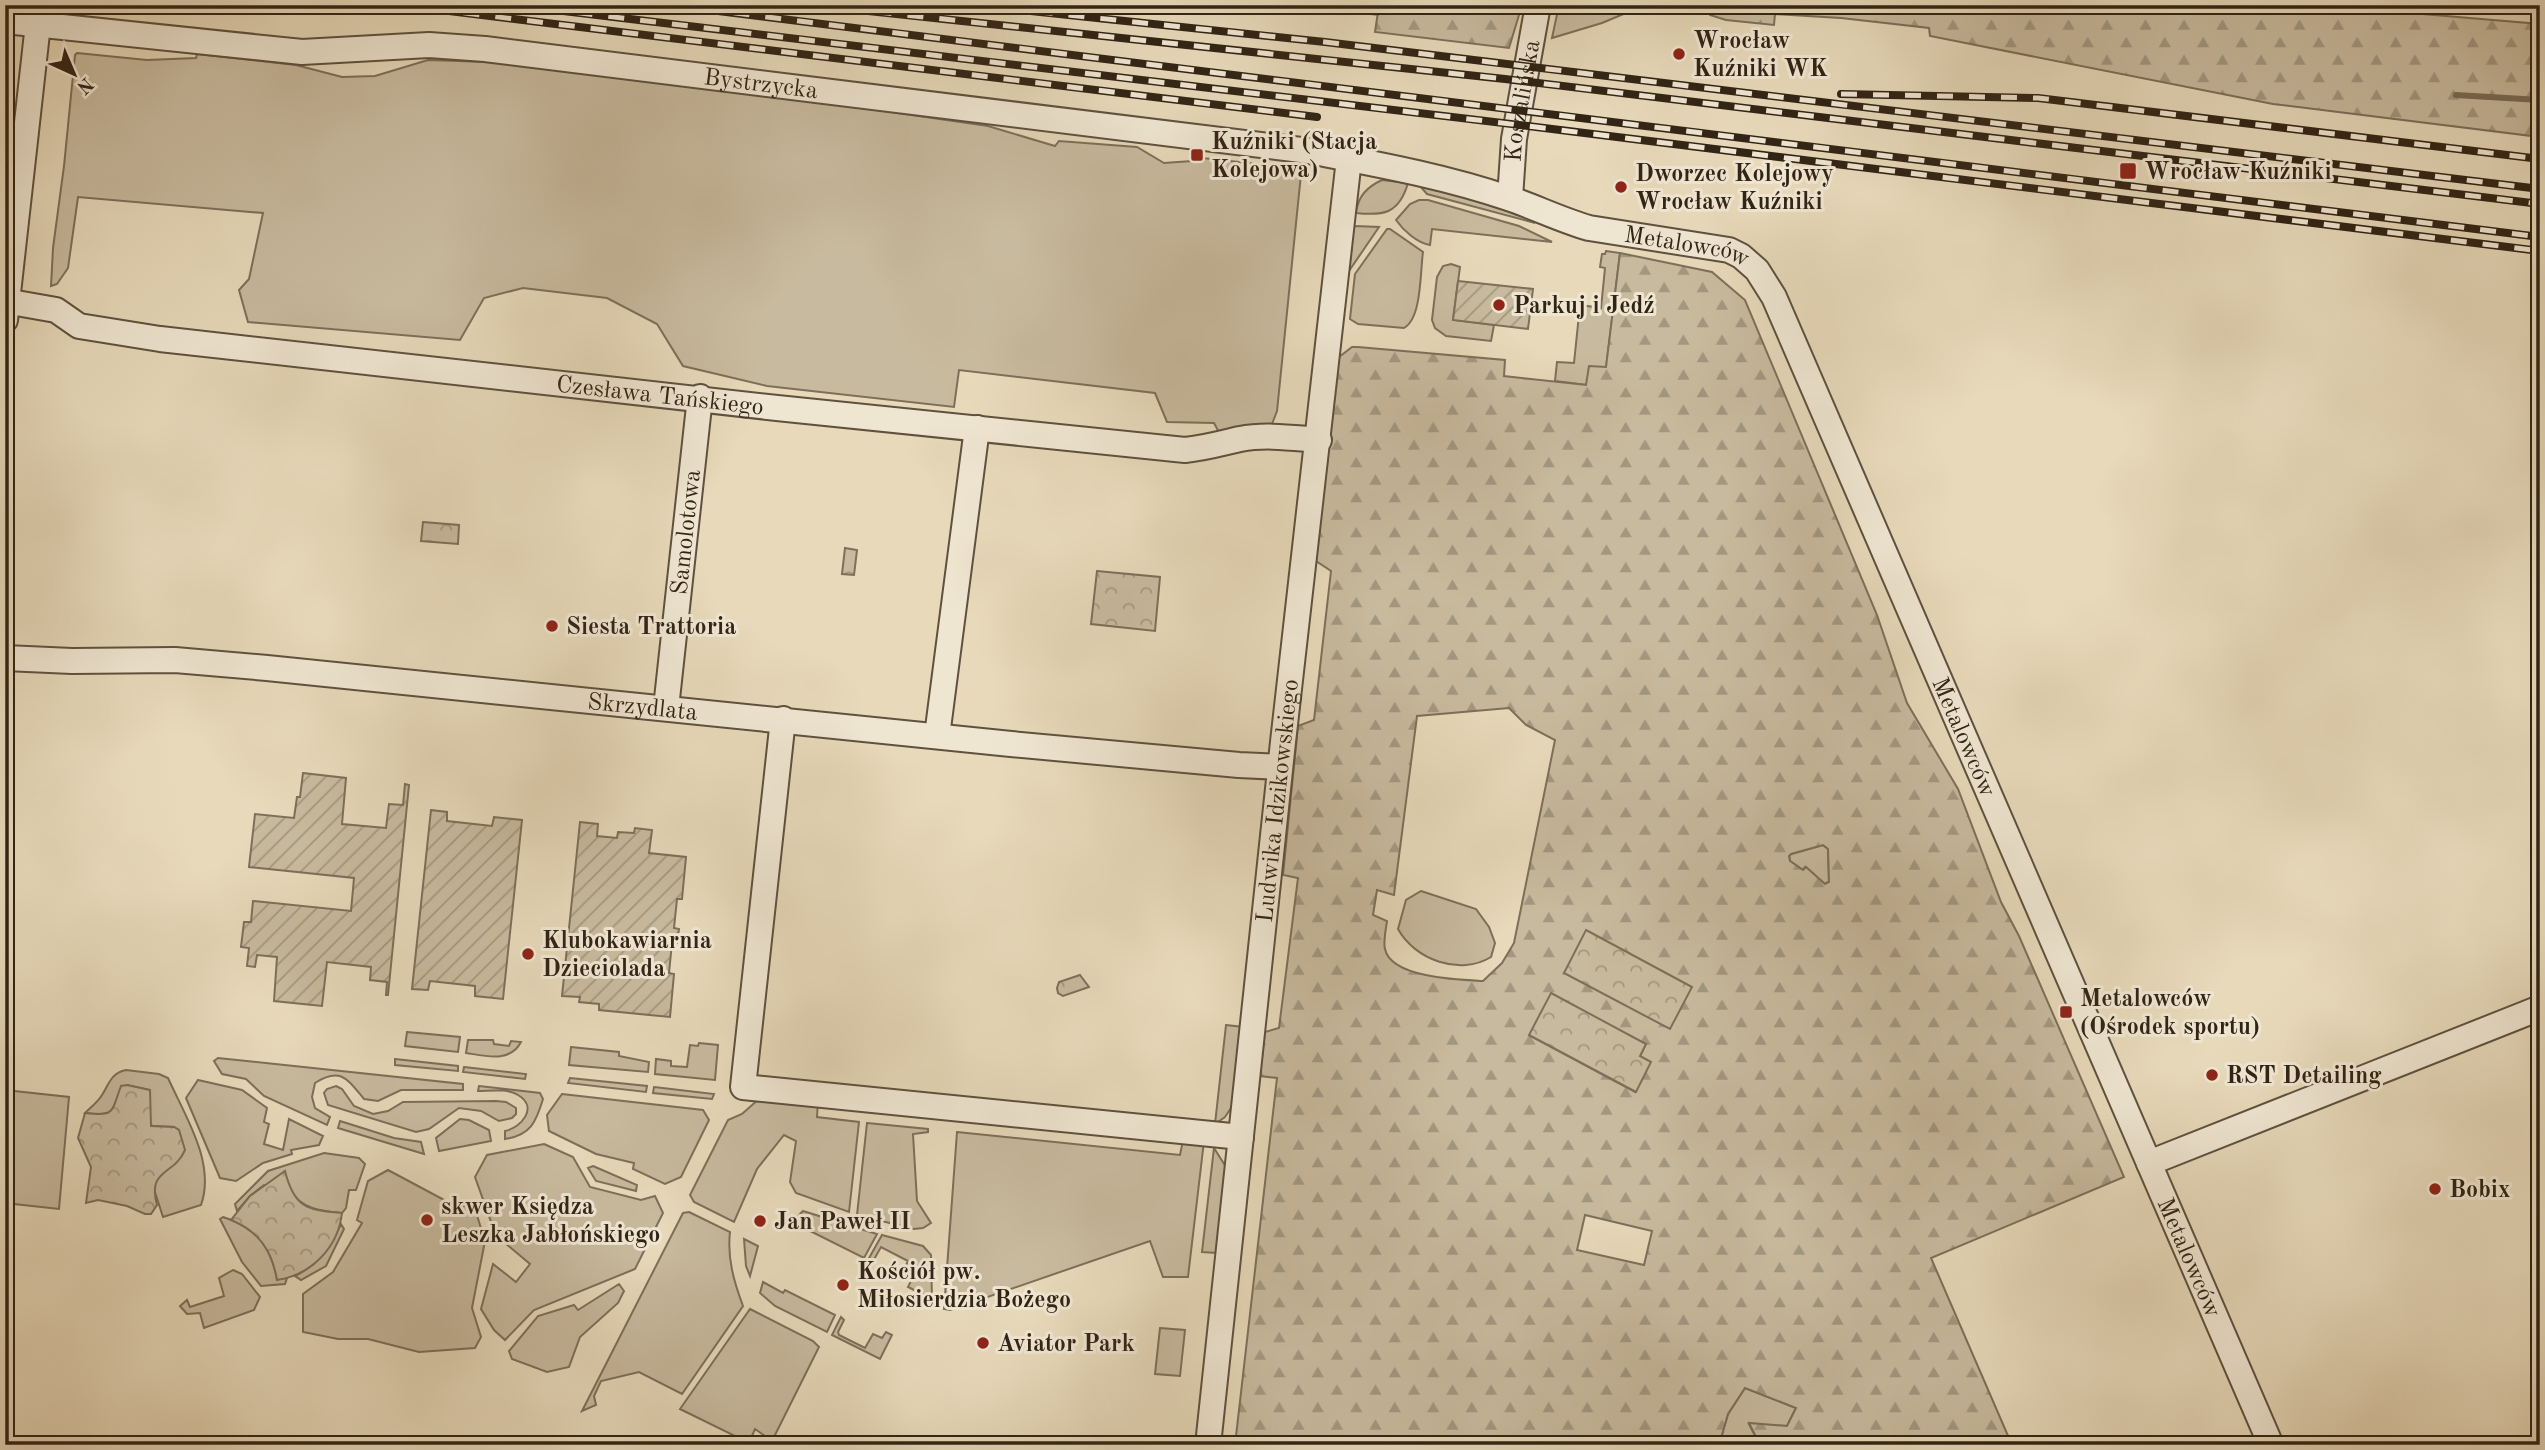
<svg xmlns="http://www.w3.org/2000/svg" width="2545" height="1450" viewBox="0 0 2545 1450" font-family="'Old Standard TT',serif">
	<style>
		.grass { fill: #c8ba9e; stroke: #7d6f5a; stroke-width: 2 }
		.forest { fill: url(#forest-firs); stroke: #7d6f5a; stroke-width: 2; fill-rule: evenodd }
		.park { fill: url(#park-crowns); stroke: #7d6f5a; stroke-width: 2 }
		.garden { fill: url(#garden-furrows); stroke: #7d6f5a; stroke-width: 2 }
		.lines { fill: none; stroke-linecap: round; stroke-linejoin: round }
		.stream { stroke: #796b56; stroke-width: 6 }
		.minor-casing { stroke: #5f513e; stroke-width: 28 }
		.minor { stroke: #efe6d2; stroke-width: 24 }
		.rail-casing { stroke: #322415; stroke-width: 8 }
		.rail { stroke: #efe6d2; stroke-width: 5; stroke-dasharray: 16; stroke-linecap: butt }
		.poi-dot { fill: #8f2418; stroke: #efe6d2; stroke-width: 2.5 }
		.labels { text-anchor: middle; stroke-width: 6; stroke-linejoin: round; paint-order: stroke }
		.poi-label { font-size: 24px; font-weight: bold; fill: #322415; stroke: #efe6d2; text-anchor: start }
		.street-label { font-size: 24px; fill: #322415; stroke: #efe6d2 }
	</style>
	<defs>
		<pattern id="forest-firs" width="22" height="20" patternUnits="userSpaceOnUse" patternTransform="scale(1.75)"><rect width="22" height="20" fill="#c8ba9e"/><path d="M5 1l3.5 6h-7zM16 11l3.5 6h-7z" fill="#a39780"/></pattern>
		<pattern id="park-crowns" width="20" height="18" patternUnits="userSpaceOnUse" patternTransform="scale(1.75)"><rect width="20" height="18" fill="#c8ba9e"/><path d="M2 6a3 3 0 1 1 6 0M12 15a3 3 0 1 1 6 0" fill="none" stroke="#a39780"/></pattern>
		<pattern id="garden-furrows" width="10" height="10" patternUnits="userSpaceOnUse" patternTransform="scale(1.75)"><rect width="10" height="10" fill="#c8ba9e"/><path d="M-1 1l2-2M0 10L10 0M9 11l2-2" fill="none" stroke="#a39780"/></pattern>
	</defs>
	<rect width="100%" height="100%" fill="#e7d9ba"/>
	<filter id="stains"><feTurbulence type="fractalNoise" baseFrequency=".00286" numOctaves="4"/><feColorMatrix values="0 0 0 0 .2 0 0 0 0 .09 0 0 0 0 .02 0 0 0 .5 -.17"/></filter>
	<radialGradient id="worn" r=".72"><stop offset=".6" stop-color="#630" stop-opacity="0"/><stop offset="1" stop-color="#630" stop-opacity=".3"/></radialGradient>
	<path class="grass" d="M 1559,5 L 1645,5 L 1602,23 L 1552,38 Z
		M 77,53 L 147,60 L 196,58 L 197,54 L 296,65 L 342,77 L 375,76 L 428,60 L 488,62 L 794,98 L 988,126 L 1055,146 L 1059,141 L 1137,147 L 1164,163 L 1192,161 L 1202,158 L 1296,168 L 1301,174 L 1277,411 L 1272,424 L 1222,438 L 1214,423 L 1167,422 L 1155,393 L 959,370 L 954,407 L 767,386 L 683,366 L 657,324 L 607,298 L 523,288 L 484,298 L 460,340 L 248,322 L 239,290 L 249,279 L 263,213 L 78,197 L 68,268 L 57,284 L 51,286 L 53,248 L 64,166 L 75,55 Z
		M 1382,180 L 1408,183 C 1399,214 1383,216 1356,213 C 1358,196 1367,187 1382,180 Z
		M 1420,186 C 1459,196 1500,202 1535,223 L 1427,194 Z
		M 1419,200 L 1428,200 L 1519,226 L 1552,242 L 1432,229 L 1430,245 C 1417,243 1403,230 1396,220 L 1410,204 Z
		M 1354,226 L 1379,227 L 1349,271 Z
		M 1387,229 L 1390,229 L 1423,252 C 1420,272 1422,318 1404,328 L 1358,324 L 1350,319 L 1355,274 Z
		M 1606,251 L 1620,253 L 1606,368 L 1587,385 L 1555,381 L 1557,362 L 1574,363 L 1580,305 L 1601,308 L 1605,268 L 1600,267 L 1602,254 L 1605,254 Z
		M 1451,264 L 1460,267 L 1453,320 L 1494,325 L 1491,341 L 1446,336 L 1435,328 L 1432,320 L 1437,277 L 1443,266 Z
		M 1823,845 L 1828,849 L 1829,881 L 1825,884 L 1805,867 L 1803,870 L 1790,861 L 1789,857 L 1791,854 Z
		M 1421,891 L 1476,909 L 1489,927 L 1495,943 L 1491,957 C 1460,976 1415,960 1398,929 L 1406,900 Z
		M 1226,1025 L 1243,1027 L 1233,1105 L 1225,1117 L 1215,1124 Z
		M 407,1032 L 460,1037 L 458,1052 L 405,1046 Z
		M 468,1040 L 493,1040 L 494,1044 L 509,1046 L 511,1041 L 521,1042 C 510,1063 486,1056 466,1053 Z
		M 699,1043 L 718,1045 L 715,1080 L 655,1074 L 656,1059 L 671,1061 L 671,1066 L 687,1067 L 690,1045 L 698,1046 Z
		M 571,1047 L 619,1052 L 619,1056 L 649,1062 L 648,1072 L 569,1065 Z
		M 218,1058 L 463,1084 L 463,1090 L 401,1090 L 378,1101 L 364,1099 C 348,1080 341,1066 315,1083 L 312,1097 L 315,1108 L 330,1117 L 327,1125 L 264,1096 L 246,1079 L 222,1074 L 214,1061 Z
		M 395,1059 L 458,1066 L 458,1071 L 395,1065 Z
		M 464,1067 L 526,1074 L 525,1079 L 463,1072 Z
		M 126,1070 L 159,1074 L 168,1078 C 185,1116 216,1163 201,1205 L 163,1217 L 153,1186 L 174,1127 L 152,1126 L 150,1122 L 150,1090 L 127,1085 C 106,1104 125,1118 85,1113 C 91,1107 98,1102 102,1095 C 109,1084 111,1073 126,1070 Z
		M 570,1078 L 647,1086 L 646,1092 L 568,1083 Z
		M 198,1080 L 242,1090 L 267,1108 L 264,1122 L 269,1124 L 264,1144 L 283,1150 L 289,1119 L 323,1136 L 319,1145 L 291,1150 L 292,1154 L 263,1163 L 236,1181 L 220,1178 L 186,1098 Z
		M 336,1086 L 342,1089 L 354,1106 L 373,1114 L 388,1111 L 403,1102 L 496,1101 L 506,1102 L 516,1108 L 516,1114 L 512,1118 L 499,1121 L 481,1111 L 459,1108 L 429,1129 L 416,1132 L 328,1105 L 324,1093 L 327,1089 Z
		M 479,1086 L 540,1093 L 543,1099 C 536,1122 531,1135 505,1139 L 505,1131 C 521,1128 539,1107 518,1095 C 508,1088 490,1091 478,1091 Z
		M 654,1087 L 714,1094 L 712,1099 L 653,1093 Z
		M 5,1090 L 69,1097 L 59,1209 L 5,1203 Z
		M 562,1094 L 703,1110 L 709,1120 L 681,1177 L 665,1184 L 633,1169 L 634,1163 L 596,1154 L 549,1131 L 547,1115 Z
		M 760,1098 L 818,1102 L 817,1117 L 859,1122 L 849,1212 L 796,1193 L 790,1182 L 796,1141 L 784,1135 L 757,1169 L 734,1222 L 694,1202 L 690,1195 L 728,1120 L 742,1114 Z
		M 460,1119 L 469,1120 L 489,1130 L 491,1141 L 439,1151 L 436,1138 Z
		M 340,1121 L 394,1138 L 421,1142 L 424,1154 L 338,1128 Z
		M 867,1123 L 928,1129 L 928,1132 L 913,1134 L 917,1201 L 931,1223 L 923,1228 L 914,1229 L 857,1215 Z
		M 957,1132 L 1180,1155 L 1183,1140 L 1204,1141 L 1188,1277 L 1163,1277 L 1150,1241 L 950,1310 L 944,1309 Z
		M 544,1144 L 573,1157 L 590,1187 L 641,1200 L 655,1196 L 663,1213 L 635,1269 L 534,1310 L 505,1340 L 494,1330 L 481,1309 L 493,1264 L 516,1282 L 530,1264 L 499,1238 L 500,1235 L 495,1233 L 475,1177 L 487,1155 Z
		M 1214,1148 L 1226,1167 L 1217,1253 L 1202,1252 Z
		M 324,1153 L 359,1158 L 365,1164 L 356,1190 L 349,1190 L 346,1208 L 342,1213 C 321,1211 301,1209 290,1190 L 264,1185 L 250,1196 L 237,1211 L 235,1204 L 268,1171 Z
		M 593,1166 L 637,1185 L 636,1191 L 596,1181 L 588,1168 Z
		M 388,1170 L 446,1201 L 475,1209 L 485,1241 L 472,1308 L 481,1337 L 475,1348 L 419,1352 L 368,1339 L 338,1339 L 303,1332 L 303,1294 L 333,1272 L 362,1223 L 357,1220 L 368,1181 Z
		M 803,1211 L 877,1234 L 864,1258 L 792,1222 Z
		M 689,1212 L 730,1232 C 727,1258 734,1282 743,1306 L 682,1394 L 639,1372 L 601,1381 L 594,1396 L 596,1405 L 582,1411 L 683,1213 Z
		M 223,1217 C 231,1220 242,1223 250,1228 C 265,1238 274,1262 277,1279 L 287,1278 L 285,1284 L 261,1286 L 242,1262 L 220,1219 Z
		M 341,1224 L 344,1229 L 326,1266 L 301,1280 L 295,1276 C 319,1264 329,1248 341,1224 Z
		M 882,1235 L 923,1246 L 931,1255 L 932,1299 L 908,1287 L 911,1281 L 901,1276 L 908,1261 L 881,1247 L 872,1263 L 868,1260 Z
		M 744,1239 L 758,1246 L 750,1276 L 746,1266 Z
		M 233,1270 L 242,1274 L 260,1297 L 254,1310 L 204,1328 L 200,1313 L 187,1314 L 180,1306 L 187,1300 L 190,1307 L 224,1296 L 219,1278 Z
		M 763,1282 L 783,1293 L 785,1290 L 835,1315 L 827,1332 L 775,1306 L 760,1293 Z
		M 619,1284 L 624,1291 L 618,1303 L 580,1337 L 569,1367 L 547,1372 L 512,1359 L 509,1351 L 538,1316 L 574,1305 L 578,1310 Z
		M 750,1309 L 813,1341 L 819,1347 L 772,1441 L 755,1429 L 749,1443 L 680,1409 Z
		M 841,1317 L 844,1320 L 838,1332 L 839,1335 L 865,1348 L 873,1334 L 882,1338 L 886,1332 L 892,1335 L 880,1359 L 832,1335 Z
		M 1160,1328 L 1185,1330 L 1180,1376 L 1155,1374 Z
		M 1745,1388 L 1796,1408 L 1787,1426 L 1749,1424 L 1760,1445 L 1719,1445 L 1728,1414 Z"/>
	<path class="forest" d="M 1379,5 L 1522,5 L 1509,48 L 1375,32 Z
		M 1707,5 L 2316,5 L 2540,24 L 2540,137 L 2273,104 L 1930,36 L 1929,28 L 1841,18 L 1775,14 L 1774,25 L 1726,20 L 1710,15 Z
		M 1620,253 L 1712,272 L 1745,300 L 1877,615 L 1907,703 L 1958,789 L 2001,902 L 2019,936 L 2124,1177 L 1931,1258 L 2012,1445 L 1760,1445 L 1749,1423 L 1787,1426 L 1796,1408 L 1745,1388 L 1728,1414 L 1719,1445 L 1235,1445 L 1277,1078 L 1260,1076 L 1265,1032 L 1279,1028 L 1298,878 L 1283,875 L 1298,726 L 1314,720 L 1331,571 L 1316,561 L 1339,357 L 1352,347 L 1358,347 L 1505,360 L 1504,376 L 1586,385 L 1589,366 L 1606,367 ZM 1509,708 L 1526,725 L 1555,740 L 1514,943 L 1502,963 L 1483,981 C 1460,980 1391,978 1385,949 C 1383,942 1386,929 1387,921 L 1373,915 L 1377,890 L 1394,895 L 1417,716 ZM 1823,845 L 1828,849 L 1829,882 L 1825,884 L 1806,867 L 1803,870 L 1790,861 L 1789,856 L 1791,854 ZM 1529,1035 L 1646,1044 L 1640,1056 L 1635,1092 ZM 1585,1215 L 1652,1231 L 1644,1265 L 1577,1250 Z"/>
	<path class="park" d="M 423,522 L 459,525 L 458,544 L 421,541 Z
		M 845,548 L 857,550 L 854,575 L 842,574 Z
		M 1097,571 L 1160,577 L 1155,631 L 1091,624 Z
		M 1586,930 L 1692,987 L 1670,1029 L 1564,973 Z
		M 1080,975 L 1089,987 L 1063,996 L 1058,993 L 1057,988 L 1059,982 Z
		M 1551,993 L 1646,1044 L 1640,1056 L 1651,1062 L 1636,1092 L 1529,1035 Z
		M 127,1085 L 150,1090 L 151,1126 L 174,1127 L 179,1130 L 185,1150 C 174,1176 147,1168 157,1205 L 151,1214 L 145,1214 L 127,1206 L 98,1200 L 86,1203 L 91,1167 L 78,1138 L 85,1113 C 116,1117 111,1112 121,1086 Z
		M 285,1171 C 294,1207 306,1210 342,1213 C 338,1248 311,1275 277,1280 C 272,1250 258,1231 231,1220 L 250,1196 Z"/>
	<path class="garden" d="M 1295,5 L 1379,5 L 1378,15 Z
		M 1458,281 L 1533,289 L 1528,329 L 1453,320 Z
		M 303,773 L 346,778 L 342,824 L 386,828 L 389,804 L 403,805 L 405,784 L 409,785 L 388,995 L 386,995 L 387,982 L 370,980 L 371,967 L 327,962 L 322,1006 L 274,1001 L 277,957 L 257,955 L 255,967 L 247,966 L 249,948 L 241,947 L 244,922 L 251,922 L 253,901 L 351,911 L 354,878 L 249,867 L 255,814 L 294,818 L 297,797 L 300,797 Z
		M 431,810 L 447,812 L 447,821 L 492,826 L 494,817 L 522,820 L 503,999 L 475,996 L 475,986 L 430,981 L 428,990 L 412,989 Z
		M 580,822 L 598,824 L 597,836 L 617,838 L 618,832 L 634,833 L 635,828 L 652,830 L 649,853 L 686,857 L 682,899 L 677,899 L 674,928 L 679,929 L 677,943 L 672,943 L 669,973 L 674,974 L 670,1017 L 599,1010 L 599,1004 L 579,1002 L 580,997 L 562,996 Z"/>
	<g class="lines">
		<path class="stream" d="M 2456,95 L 2540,100"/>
		<g class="minor-casing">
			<g id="minor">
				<path id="s1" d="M 5,21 L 302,52 L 429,45 L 485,49 L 1309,151 C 1376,164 1443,176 1508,198 C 1535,207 1561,220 1589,228 L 1729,250 L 1741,256 L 1757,270 L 1774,297 L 2271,1445"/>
				<path id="s2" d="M 1510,198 L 1514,139 L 1538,5"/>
				<path id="s3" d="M 5,301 L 56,310 L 79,326 L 160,339 L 777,408 L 1185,450 C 1205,448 1222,443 1240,439 C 1266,434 1293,438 1319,440"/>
				<path d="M 5,320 L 38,24"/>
				<path id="s4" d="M 5,658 L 72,661 L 175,660 L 267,668 L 1011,744 L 1239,765 L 1280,767"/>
				<path id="s5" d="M 666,708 L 700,397"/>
				<path d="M 783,719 L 743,1087 L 1241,1137"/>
				<path d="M 937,736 L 977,428"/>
				<path d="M 2149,1163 L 2540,1008"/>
				<path id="s6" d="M 1208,1445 L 1283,742 L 1349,159"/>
			</g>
		</g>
		<use href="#minor" class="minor"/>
		<g class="rail-casing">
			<path id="rail" d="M 400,5 L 1317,117
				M 513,5 L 1536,127 L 2540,251
				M 670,5 L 2540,237
				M 812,5 L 1505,79 L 2540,204
				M 973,5 L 1325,42 L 2540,189
				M 1841,94 L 2038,98 L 2540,159"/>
		</g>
		<use href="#rail" class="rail"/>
	</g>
	<g class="poi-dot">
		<circle cx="1679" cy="54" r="7"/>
		<rect x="1190" y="148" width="14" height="14" rx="3.5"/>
		<rect x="2119" y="162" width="18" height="18" rx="3.5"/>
		<circle cx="1621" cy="187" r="7"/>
		<circle cx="1499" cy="305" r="7"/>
		<circle cx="552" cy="626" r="7"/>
		<circle cx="528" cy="954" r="7"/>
		<rect x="2059" y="1005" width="14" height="14" rx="3.5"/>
		<circle cx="2212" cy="1075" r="7"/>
		<circle cx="2435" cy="1189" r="7"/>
		<circle cx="427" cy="1220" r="7"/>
		<circle cx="760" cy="1221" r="7"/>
		<circle cx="843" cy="1285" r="7"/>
		<circle cx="983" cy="1343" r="7"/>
	</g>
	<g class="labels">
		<g class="poi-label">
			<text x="1693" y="48">Wrocław<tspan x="1693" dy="28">Kuźniki WK</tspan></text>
			<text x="1211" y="149">Kuźniki (Stacja<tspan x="1211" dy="28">Kolejowa)</tspan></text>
			<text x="2144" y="179">Wrocław Kuźniki</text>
			<text x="1635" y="181">Dworzec Kolejowy<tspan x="1635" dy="28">Wrocław Kuźniki</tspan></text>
			<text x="1513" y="313">Parkuj i Jedź</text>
			<text x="566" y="634">Siesta Trattoria</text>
			<text x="542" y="948">Klubokawiarnia<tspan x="542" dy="28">Dzieciolada</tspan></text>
			<text x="2080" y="1006">Metalowców<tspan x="2080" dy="28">(Ośrodek sportu)</tspan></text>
			<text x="2226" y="1083">RST Detailing</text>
			<text x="2449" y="1197">Bobix</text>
			<text x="441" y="1214">skwer Księdza<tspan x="441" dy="28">Leszka Jabłońskiego</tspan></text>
			<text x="774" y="1229">Jan Paweł II</text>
			<text x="857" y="1279">Kościół pw.<tspan x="857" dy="28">Miłosierdzia Bożego</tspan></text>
			<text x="997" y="1351">Aviator Park</text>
		</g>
		<g class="street-label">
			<text dy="8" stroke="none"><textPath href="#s1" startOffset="760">Bystrzycka</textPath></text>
			<text dy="8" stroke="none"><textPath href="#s2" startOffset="98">Koszalińska</textPath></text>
			<text dy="8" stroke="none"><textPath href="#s1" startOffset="1703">Metalowców</textPath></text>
			<text dy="8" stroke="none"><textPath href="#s3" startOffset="665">Czesława Tańskiego</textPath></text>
			<text dy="8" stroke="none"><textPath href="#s5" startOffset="177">Samolotowa</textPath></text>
			<text dy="8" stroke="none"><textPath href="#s4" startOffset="640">Skrzydlata</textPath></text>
			<text dy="8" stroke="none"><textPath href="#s1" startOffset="2291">Metalowców</textPath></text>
			<text dy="8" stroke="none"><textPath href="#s6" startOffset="648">Ludwika Idzikowskiego</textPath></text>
			<text dy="8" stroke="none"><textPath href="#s1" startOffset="2858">Metalowców</textPath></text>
		</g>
	</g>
	<rect width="2545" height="1450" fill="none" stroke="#e7d9ba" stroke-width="28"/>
	<rect x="7" y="7" width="2531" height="1436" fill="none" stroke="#322415" stroke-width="3.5"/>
	<rect x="14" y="14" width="2517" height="1422" fill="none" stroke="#322415" stroke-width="2"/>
	<g transform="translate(74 74) rotate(136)" stroke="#efe6d2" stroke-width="5" paint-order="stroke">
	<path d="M0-5L12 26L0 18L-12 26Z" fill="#322415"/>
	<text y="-10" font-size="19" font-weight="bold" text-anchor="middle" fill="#322415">N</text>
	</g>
	<rect width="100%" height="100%" filter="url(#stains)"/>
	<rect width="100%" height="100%" fill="url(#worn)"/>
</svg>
